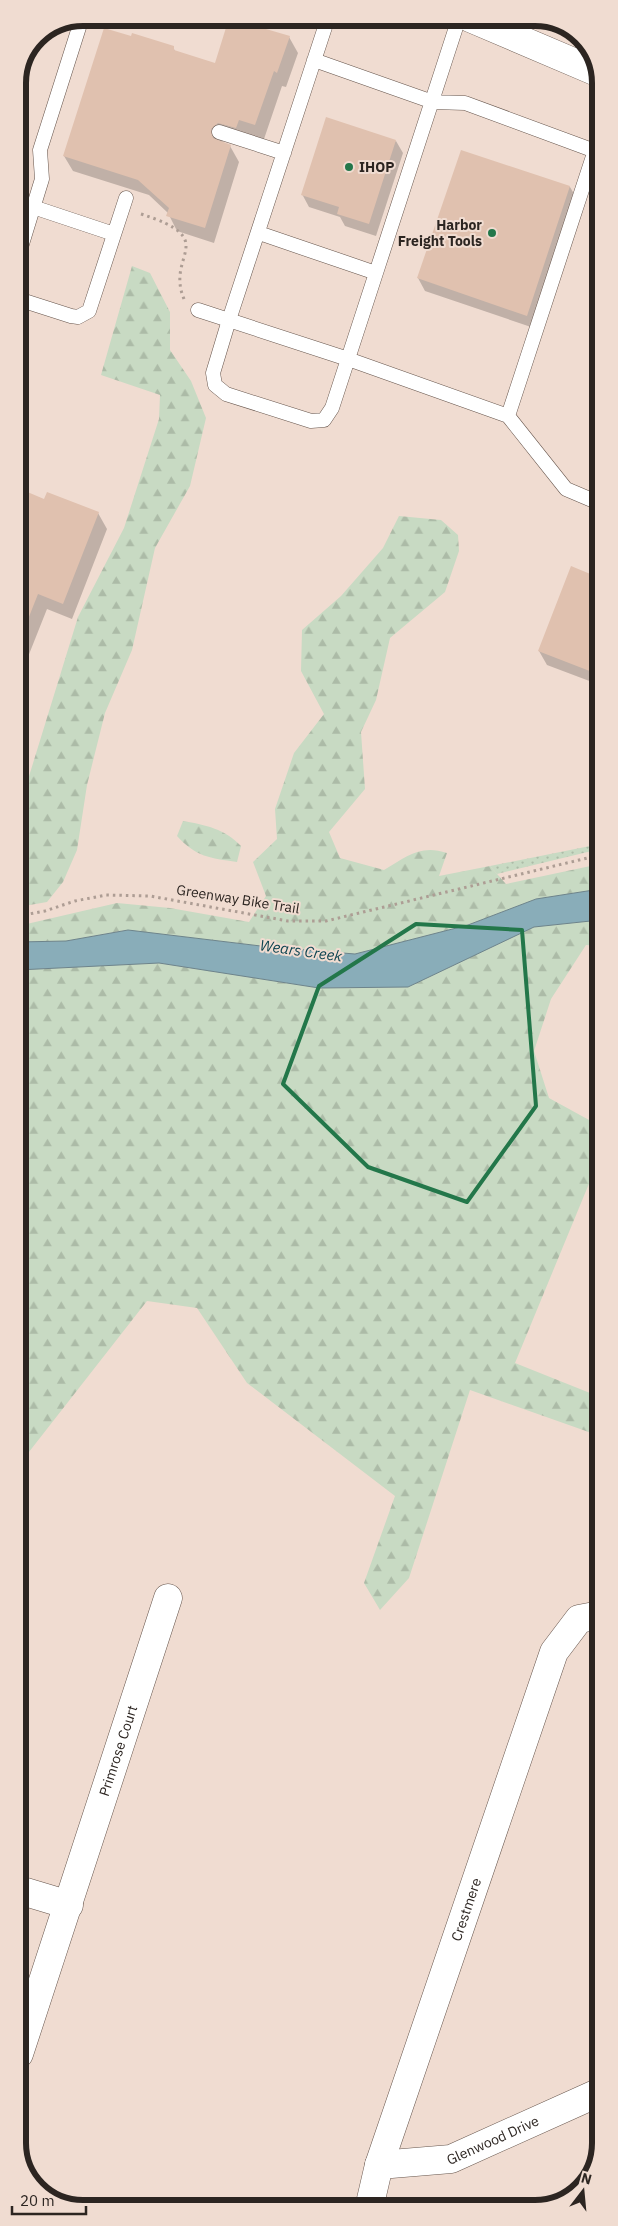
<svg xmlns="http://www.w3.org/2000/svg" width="618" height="2226" viewBox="0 0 618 2226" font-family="'IBM Plex Sans',sans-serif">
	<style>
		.grass { fill: url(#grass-dots) }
		.forest { fill: url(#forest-firs) }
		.water { fill: #89adb9; stroke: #6d848b }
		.shadow { fill: #0003 }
		.building { fill: #e0c1af }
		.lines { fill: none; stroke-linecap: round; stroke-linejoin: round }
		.lane-casing { stroke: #66554c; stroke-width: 15 }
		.street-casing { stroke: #66554c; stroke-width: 29 }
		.secondary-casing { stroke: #66554c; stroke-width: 29 }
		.path { stroke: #ad9d94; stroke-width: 3; stroke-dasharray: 2.5 4; stroke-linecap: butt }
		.lane { stroke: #fff; stroke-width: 14 }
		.street { stroke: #fff; stroke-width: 28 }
		.secondary { stroke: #fff; stroke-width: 28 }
		.marked { fill: none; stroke: #23774a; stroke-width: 4; stroke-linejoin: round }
		.poi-dot { fill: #23774a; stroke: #f0dcd1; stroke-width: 2 }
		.labels { text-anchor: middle; stroke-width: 4; stroke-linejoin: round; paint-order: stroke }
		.poi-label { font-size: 14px; font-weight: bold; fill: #2c2521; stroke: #f0dcd1; text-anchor: start }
		.street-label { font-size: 14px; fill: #2c2521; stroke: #f0dcd1 }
		.water-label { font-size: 15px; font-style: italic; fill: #0d4451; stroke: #f0dcd1 }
		.rim { fill: none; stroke: #2c2521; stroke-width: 6 }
	</style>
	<defs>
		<pattern id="grass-dots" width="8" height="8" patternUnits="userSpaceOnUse" patternTransform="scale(1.25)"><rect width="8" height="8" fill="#c8dac3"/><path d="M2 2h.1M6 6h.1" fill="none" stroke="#acbba7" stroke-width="1.8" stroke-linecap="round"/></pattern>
		<pattern id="forest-firs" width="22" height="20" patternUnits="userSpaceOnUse" patternTransform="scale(1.25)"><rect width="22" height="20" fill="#c8dac3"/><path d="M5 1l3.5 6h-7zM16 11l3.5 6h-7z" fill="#acbba7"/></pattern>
	</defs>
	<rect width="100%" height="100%" fill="#f0dcd1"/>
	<path class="grass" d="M 600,844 L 600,849 L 497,874 L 490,866 Z"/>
	<path class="forest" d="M 132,266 L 150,273 L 170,312 L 170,350 L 191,381 L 206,418 L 190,486 L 155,548 L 132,650 L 105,713 L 87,785 L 77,850 L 63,882 L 47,902 L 18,907 L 18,812 L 78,617 L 124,528 L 159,419 L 160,395 L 101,375 Z
		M 399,516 L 441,520 L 458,535 L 459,551 L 445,592 L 390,638 L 376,700 L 361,732 L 365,789 L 329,832 L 340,858 L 384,870 C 406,857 420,844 447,853 L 439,876 L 490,866 L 506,884 L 600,864 L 600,889 L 536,899 L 468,925 L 355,954 L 269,947 L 126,930 L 66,941 L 18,942 L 18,926 L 117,903 L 170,908 L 249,922 L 266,896 L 253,862 L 277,839 L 275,809 L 294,753 L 324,714 L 301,671 L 302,630 L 341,596 L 383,548 Z
		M 183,821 C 206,825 225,829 241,846 L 237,862 C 210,858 196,857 177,836 Z
		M 600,920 L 600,946 L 586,945 L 551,999 L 534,1051 L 549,1098 L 600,1126 L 600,1157 L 515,1363 L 600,1397 L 600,1436 L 470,1390 L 409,1578 L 380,1610 L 364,1583 L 395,1496 L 247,1383 L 197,1308 L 147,1301 L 18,1466 L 18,1273 L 28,1246 L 18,1242 L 18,970 L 159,963 L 319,988 L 408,987 L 534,927 Z"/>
	<path class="water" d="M 600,889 L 600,920 L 534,927 L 408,987 L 319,988 L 159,963 L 18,970 L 18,942 L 66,941 L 128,930 L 269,947 L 355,954 L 468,925 L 536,899 Z"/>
	<path class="shadow" d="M 289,37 L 298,53 L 286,87 L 282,86 L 264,139 L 227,138 L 221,143 L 230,146 L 239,162 L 214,243 L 177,231 L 168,213 L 149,195 L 73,171 L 64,156 L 173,47 L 175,51 L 216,65 Z
		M 396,141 L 403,153 L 376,236 L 345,226 L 340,217 L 309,207 L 302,194 Z
		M 462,152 L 570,187 L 577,199 L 534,328 L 425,291 L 418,278 Z
		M 18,490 L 45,500 L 98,513 L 107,529 L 72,619 L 47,609 L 18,682 Z
		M 600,579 L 600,685 L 547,665 L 539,651 Z"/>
	<path class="building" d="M 229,18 L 290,36 L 277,73 L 274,71 L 255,125 L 239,120 L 236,128 L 218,123 L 211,129 L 213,138 L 231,145 L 205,228 L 166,216 L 169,208 L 138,180 L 63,156 L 104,28 L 131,36 L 132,33 L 174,46 L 174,50 L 215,63 Z
		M 326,117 L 396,140 L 369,224 L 337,214 L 339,207 L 301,195 Z
		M 461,150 L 570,186 L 527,316 L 417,278 Z
		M 18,488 L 44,499 L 47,492 L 99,512 L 63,604 L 38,594 L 19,642 Z
		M 571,566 L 600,578 L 600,675 L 538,651 Z"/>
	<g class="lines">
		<g class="lane-casing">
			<path id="lane" d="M 198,18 L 199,18
				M 328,18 L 229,320 L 213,373 L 215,385 L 226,394 L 311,421 L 324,420 L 332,408 L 376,273
				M 314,60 L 433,102 L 465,103 L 595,151
				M 577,63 L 585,45
				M 219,132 L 284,153
				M 18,202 L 114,234
				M 259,233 L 376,273 L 459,18
				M 18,257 L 42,179 L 40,150 L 82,18
				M 18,299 L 71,316 L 78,317 L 89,311 L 126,198
				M 198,310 L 348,359 L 508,416 L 566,489 L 599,503
				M 508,416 L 599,138"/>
		</g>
		<g class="street-casing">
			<g id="street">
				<path d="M 19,1890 L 69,1905"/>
				<path id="s1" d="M 19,2054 L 168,1598"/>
				<path id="s2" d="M 379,2165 L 451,2159 L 600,2092"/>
				<path id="s3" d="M 369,2208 L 379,2165 L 554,1652 L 579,1619 L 600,1615"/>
			</g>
		</g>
		<g class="secondary-casing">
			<path id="secondary" d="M 470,18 L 599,73"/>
		</g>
		<path class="path" d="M 141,214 C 222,240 165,254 184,299
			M 18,916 L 45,911 L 75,901 L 106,895 L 150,896 L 288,921 L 326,921 L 600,855"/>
		<use href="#lane" class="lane"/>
		<use href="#street" class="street"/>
		<use href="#secondary" class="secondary"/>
	</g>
	<path class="marked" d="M 416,924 L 522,930 L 536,1106 L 467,1202 L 368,1167 L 283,1084 L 319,986 Z"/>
	<g class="poi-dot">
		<circle cx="349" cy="167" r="5"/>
		<circle cx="492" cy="233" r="5"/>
	</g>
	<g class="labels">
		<g class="poi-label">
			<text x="359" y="172">IHOP</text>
			<text x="482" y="230" text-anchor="end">Harbor<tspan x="482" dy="16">Freight Tools</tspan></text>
		</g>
		<g class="street-label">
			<text transform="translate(238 899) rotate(9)" y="5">Greenway Bike Trail</text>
			<text dy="5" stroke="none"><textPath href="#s1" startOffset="319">Primrose Court</textPath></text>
			<text dy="5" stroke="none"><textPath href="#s3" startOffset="314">Crestmere</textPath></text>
			<text dy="5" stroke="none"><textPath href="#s2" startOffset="118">Glenwood Drive</textPath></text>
		</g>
		<g class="water-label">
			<text transform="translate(301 951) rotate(8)" y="5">Wears Creek</text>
		</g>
	</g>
	<path d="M0 0H618V2226H0ZM83 26H535A57 57 0 0 1 592 83V2143A57 57 0 0 1 535 2200H83A57 57 0 0 1 26 2143V83A57 57 0 0 1 83 26Z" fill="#f0dcd1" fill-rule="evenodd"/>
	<path class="rim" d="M83 26H535A57 57 0 0 1 592 83V2143A57 57 0 0 1 535 2200H83A57 57 0 0 1 26 2143V83A57 57 0 0 1 83 26Z"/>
	<g transform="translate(583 2191) rotate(16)" stroke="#f0dcd1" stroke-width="4" paint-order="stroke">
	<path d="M0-4L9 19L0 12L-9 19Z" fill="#2c2521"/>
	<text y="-8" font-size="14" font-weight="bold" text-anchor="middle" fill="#2c2521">N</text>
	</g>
	<path d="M12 2206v8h74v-8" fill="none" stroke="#2c2521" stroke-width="2.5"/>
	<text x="20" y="2206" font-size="15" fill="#2c2521" stroke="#f0dcd1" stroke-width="4" paint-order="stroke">20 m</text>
</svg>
